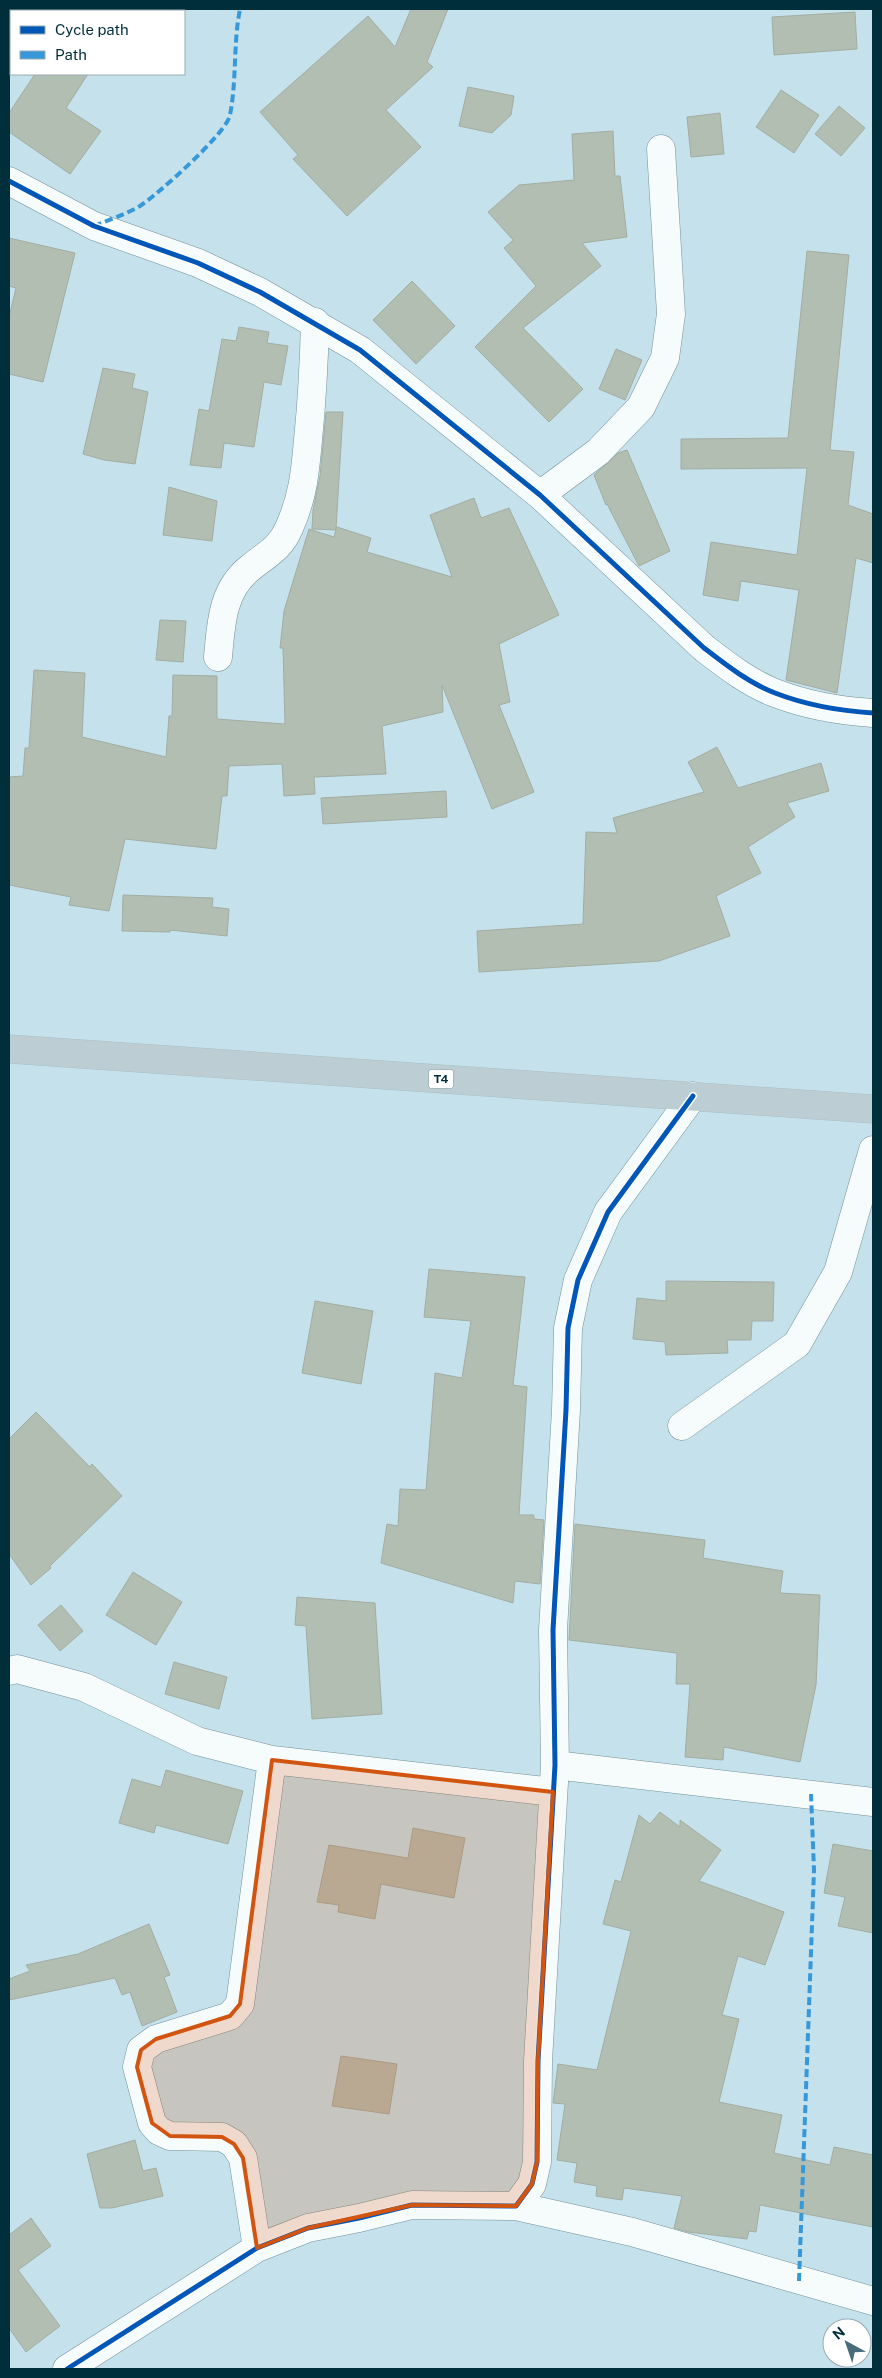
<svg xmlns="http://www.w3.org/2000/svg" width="882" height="2378" viewBox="0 0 882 2378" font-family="'Public Sans',sans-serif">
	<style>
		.building { fill: #b3beb3; stroke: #a2ada2 }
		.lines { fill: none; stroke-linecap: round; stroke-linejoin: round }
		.street-casing { stroke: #74919a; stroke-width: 29 }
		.highway-casing { stroke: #aabfc5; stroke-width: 29 }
		.street { stroke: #f6fbfc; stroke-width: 28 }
		.highway { stroke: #bcced3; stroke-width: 28 }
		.quiet { stroke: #3697d9; stroke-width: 4; stroke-dasharray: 8 4; stroke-linecap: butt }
		.cycleway-casing { stroke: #fff; stroke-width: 8 }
		.cycleway { stroke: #0057b8; stroke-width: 5 }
		.marked { fill: #d15511; fill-opacity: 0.2; stroke: #d15511; stroke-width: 4; stroke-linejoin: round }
		.labels { text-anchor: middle; stroke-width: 5; stroke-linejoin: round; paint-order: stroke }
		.shield { fill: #fff; stroke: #4d6d76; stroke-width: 1 }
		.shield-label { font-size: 12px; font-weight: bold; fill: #012e3b }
	</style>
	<rect width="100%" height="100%" fill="#c5e2ec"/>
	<path class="building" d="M 411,9 L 448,9 L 427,62 L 433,67 L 386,110 L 421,147 L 347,216 L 293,159 L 298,155 L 260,112 L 368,16 L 395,47 Z
		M 855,12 L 857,49 L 774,55 L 772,17 Z
		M 35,74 L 88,74 L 66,108 L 101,131 L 70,174 L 9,132 L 9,113 Z
		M 468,87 L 514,96 L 511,115 L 492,133 L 459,126 Z
		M 781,90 L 819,115 L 794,153 L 756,127 Z
		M 839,106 L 865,128 L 841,156 L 815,134 Z
		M 720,113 L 724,154 L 691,157 L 687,117 Z
		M 613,131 L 615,176 L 620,176 L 627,237 L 582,243 L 601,266 L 523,328 L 583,389 L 549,422 L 475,347 L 536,286 L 504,248 L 513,240 L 488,212 L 519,185 L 574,180 L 572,134 Z
		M 9,238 L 75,253 L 43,382 L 9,374 L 9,317 L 16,288 L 9,286 Z
		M 807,251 L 849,255 L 830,450 L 854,452 L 848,505 L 873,514 L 873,563 L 856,558 L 837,693 L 786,680 L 799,590 L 741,581 L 738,601 L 703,595 L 711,542 L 797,555 L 807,468 L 681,469 L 681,439 L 788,438 Z
		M 412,281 L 455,326 L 416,364 L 373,320 Z
		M 239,327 L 269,332 L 267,343 L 288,346 L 281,385 L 264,382 L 254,447 L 224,443 L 221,468 L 190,465 L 199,409 L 209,411 L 222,339 L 236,341 Z
		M 616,349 L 642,360 L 625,400 L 599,389 Z
		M 103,368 L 135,374 L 132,388 L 148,392 L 135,464 L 104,460 L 83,454 Z
		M 326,412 L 343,412 L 336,529 L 337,527 L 371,538 L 367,552 L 452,577 L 430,515 L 474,498 L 481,518 L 509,508 L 559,615 L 499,644 L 510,702 L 499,705 L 534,792 L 492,809 L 442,685 L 443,712 L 382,726 L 386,774 L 314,777 L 315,794 L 284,796 L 282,764 L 229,766 L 227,796 L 222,796 L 216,849 L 125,839 L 109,911 L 69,905 L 71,897 L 9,885 L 9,777 L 23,776 L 25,748 L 29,748 L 34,670 L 85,673 L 82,737 L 166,757 L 169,716 L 172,716 L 173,675 L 217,676 L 217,719 L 285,724 L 283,648 L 280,648 L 284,611 L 309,529 L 334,537 L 336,530 L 312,529 L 313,510 L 320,476 Z
		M 627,450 L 670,551 L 639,566 L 607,504 L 606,505 L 594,475 L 618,453 Z
		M 169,487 L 217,501 L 212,541 L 163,535 Z
		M 160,620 L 186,621 L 183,662 L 156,660 Z
		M 717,747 L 738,788 L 821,763 L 829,791 L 787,803 L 795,817 L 748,847 L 761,873 L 716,896 L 730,936 L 659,961 L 479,972 L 477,931 L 583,924 L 586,832 L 617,833 L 613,818 L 704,792 L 688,762 Z
		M 446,791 L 447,817 L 323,824 L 321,798 Z
		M 123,895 L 213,898 L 212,907 L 229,909 L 227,936 L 170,930 L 170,932 L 122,931 Z
		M 429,1269 L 525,1277 L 513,1385 L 527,1387 L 519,1515 L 534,1515 L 534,1519 L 544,1520 L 540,1584 L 515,1581 L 513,1603 L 381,1563 L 387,1524 L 398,1526 L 400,1489 L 426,1490 L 435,1373 L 462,1378 L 471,1321 L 424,1317 Z
		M 666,1281 L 774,1282 L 773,1321 L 752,1321 L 751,1340 L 727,1340 L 728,1353 L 666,1355 L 665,1342 L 633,1339 L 637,1298 L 666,1301 Z
		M 315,1301 L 373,1311 L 361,1384 L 302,1373 Z
		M 36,1412 L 90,1467 L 92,1464 L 122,1496 L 50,1566 L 51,1568 L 31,1585 L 9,1554 L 9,1439 Z
		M 575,1524 L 705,1540 L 703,1558 L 783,1571 L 780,1593 L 820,1595 L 816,1685 L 800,1762 L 724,1747 L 723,1760 L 685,1757 L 690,1684 L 676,1684 L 677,1653 L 569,1640 Z
		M 133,1572 L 182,1602 L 156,1645 L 106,1615 Z
		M 297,1597 L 375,1603 L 382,1714 L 312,1719 L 306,1626 L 295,1625 Z
		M 61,1605 L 83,1631 L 60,1651 L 38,1625 Z
		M 174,1662 L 227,1677 L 219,1709 L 165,1694 Z
		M 166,1770 L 243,1791 L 228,1844 L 156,1825 L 154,1833 L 119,1823 L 132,1779 L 161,1787 Z
		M 660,1812 L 680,1827 L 680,1820 L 721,1850 L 699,1881 L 784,1912 L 765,1965 L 738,1956 L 722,2015 L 739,2019 L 719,2102 L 782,2115 L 774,2153 L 830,2165 L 834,2147 L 873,2155 L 873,2227 L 760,2205 L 756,2232 L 749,2231 L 747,2239 L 688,2232 L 674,2228 L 682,2196 L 624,2188 L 622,2200 L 596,2196 L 597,2186 L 574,2182 L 577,2163 L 557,2160 L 565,2104 L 553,2103 L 558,2064 L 597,2070 L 631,1931 L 603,1924 L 615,1880 L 621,1882 L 639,1815 L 650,1824 Z
		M 413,1828 L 465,1838 L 454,1898 L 381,1884 L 375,1919 L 338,1912 L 339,1905 L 317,1902 L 329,1845 L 408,1858 Z
		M 833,1844 L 873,1851 L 873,1933 L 838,1926 L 845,1897 L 824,1893 Z
		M 149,1924 L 170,1975 L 164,1977 L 177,2012 L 142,2026 L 130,1992 L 122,1995 L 115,1978 L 9,2000 L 9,1979 L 30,1971 L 26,1965 L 78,1954 Z
		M 341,2056 L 397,2064 L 389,2114 L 332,2106 Z
		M 135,2140 L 143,2171 L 156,2168 L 163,2196 L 112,2208 L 100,2208 L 87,2154 Z
		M 31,2218 L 51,2246 L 18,2270 L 60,2326 L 26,2352 L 9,2328 L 9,2235 Z"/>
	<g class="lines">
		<g class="street-casing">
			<path id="street" d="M 9,181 L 94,226 L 198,263 L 260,292 L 360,350 L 540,495 L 704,648 C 726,665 749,683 775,693 C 806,705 841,711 873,713
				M 540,495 L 598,452 L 641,407 L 665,358 L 671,314 L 661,149
				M 218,657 C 221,624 222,590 250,568 C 267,554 280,549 289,528 C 303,497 305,473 308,440 C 312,401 314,362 315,322
				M 682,1426 L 797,1344 L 838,1272 L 873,1150
				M 9,1671 L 17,1669 L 84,1687 L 197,1741 L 272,1760 L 553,1792
				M 555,1765 L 873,1802
				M 516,2206 L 632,2232 L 873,2301
				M 257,2248 L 243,2158 L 234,2144 L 222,2137 L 170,2136 L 159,2131 L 152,2123 L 137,2067 L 141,2050 L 156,2039 L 230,2016 L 240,2004 L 272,1760
				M 67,2369 L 257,2248 L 308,2228 L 359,2218 L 412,2205 L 516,2206 L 532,2184 L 537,2162 L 538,2061 L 555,1765 L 553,1630 L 566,1410 L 568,1328 L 578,1280 L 608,1212 L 693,1096"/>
		</g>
		<g class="highway-casing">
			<path id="highway" d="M 9,1049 L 873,1109"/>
		</g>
		<use href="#street" class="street"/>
		<use href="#highway" class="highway"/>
		<path class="quiet" d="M 94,226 C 109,220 126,214 140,206 C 157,195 227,133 230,115 C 237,79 233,44 240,9
			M 799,2281 L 814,1870 L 811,1794"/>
		<g class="cycleway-casing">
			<path id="cycleway" d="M 9,181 L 94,226 L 198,263 L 260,292 L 360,350 L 540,495 L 704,648 C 726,665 749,683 775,693 C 806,705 841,711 873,713
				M 67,2369 L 257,2248 L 308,2228 L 359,2218 L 412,2205 L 516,2206 L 532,2184 L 537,2162 L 538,2061 L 555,1765 L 553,1630 L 566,1410 L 568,1328 L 578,1280 L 608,1212 L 693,1096"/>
		</g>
		<use href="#cycleway" class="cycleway"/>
	</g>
	<path class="marked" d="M 272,1760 L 553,1792 L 538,2061 L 537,2162 L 532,2184 L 516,2206 L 412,2205 L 308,2228 L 257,2248 L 243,2158 L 234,2144 L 222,2137 L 170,2136 L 152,2123 L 137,2067 L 141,2050 L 156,2039 L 230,2016 L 240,2004 Z"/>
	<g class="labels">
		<rect class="shield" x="428.5" y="1069.5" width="25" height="19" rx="4"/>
		<g class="shield-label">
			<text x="441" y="1083">T4</text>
		</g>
	</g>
	<rect width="882" height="2378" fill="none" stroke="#012e3b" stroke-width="20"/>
	<rect x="10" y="10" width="175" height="65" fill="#ffffff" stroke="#99abb1"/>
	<rect x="20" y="26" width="25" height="8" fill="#0057b8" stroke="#99abb1"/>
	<text x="55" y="35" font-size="15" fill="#012e3b">Cycle path</text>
	<rect x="20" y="51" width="25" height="8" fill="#3697d9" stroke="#99abb1"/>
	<text x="55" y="60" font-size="15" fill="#012e3b">Path</text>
	<g transform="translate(847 2343) rotate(320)"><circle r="24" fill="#ffffff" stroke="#99abb1"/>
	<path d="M0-4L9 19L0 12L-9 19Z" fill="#466d79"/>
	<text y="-8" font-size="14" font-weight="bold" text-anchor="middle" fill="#012e3b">N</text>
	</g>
</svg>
